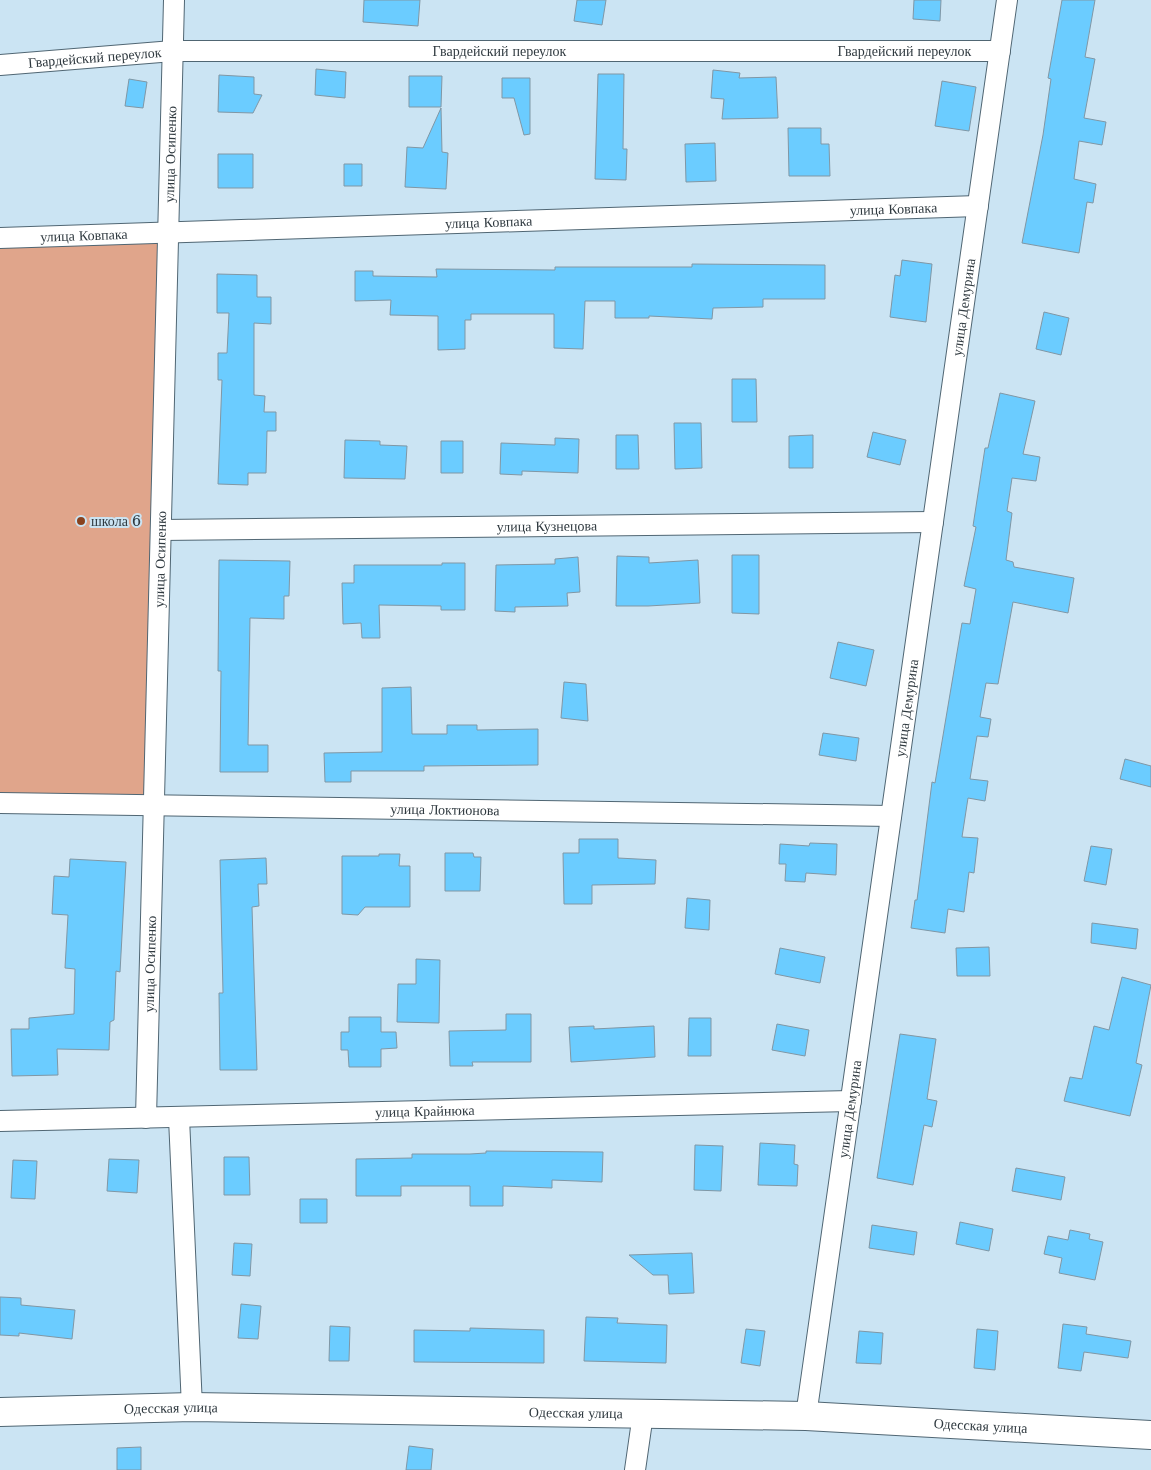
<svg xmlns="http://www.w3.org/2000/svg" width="1151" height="1470" viewBox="0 0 1151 1470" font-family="'Libre Baskerville',serif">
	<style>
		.green { fill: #e0a58b }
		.building { fill: #6bccff; stroke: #8097a5 }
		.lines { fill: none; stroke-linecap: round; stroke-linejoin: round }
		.street-casing { stroke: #506673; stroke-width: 22 }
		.secondary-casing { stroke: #506673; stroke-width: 30 }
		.street { stroke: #fff; stroke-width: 20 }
		.secondary { stroke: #fff; stroke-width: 28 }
		.poi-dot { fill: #89421e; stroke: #cbe4f3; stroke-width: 2 }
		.labels { text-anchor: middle; stroke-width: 4; stroke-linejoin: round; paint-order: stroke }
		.street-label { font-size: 14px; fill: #303a40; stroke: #cbe4f3 }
		.poi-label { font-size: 14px; fill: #303a40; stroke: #cbe4f3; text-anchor: start }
	</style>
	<rect width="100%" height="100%" fill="#cbe4f3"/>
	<path class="green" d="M 169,232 L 154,806 L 0,803 L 0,238 Z"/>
	<path class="building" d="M 364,0 L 420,0 L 418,26 L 363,22 Z
		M 577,0 L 606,0 L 602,25 L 574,21 Z
		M 914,0 L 941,0 L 940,21 L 913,19 Z
		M 1062,0 L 1095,0 L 1085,57 L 1095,59 L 1084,118 L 1106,122 L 1102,145 L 1079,141 L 1074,179 L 1096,184 L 1093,203 L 1087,202 L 1079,253 L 1022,243 L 1043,135 L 1051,79 L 1048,78 Z
		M 316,69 L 346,72 L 345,98 L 315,95 Z
		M 713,70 L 740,73 L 739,78 L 776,77 L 778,118 L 722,119 L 724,99 L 711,98 Z
		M 598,74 L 624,74 L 623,149 L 627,149 L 626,180 L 595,179 Z
		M 219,75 L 254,77 L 254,94 L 262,95 L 253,113 L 218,112 Z
		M 409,76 L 442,76 L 441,107 L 409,107 Z
		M 502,78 L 530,78 L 530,134 L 524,135 L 514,98 L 502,98 Z
		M 129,79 L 147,82 L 143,108 L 125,106 Z
		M 942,81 L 976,87 L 969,131 L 935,126 Z
		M 441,108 L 442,152 L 448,153 L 446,189 L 405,187 L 407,147 L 423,148 Z
		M 788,128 L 821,128 L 821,144 L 829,144 L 830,176 L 789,176 Z
		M 715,143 L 716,181 L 686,182 L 685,144 Z
		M 218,154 L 253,154 L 253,188 L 218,188 Z
		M 344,164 L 362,164 L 362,186 L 344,186 Z
		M 902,260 L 932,264 L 926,322 L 890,317 L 895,275 L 900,276 Z
		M 692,264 L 825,265 L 825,299 L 763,299 L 763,307 L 713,308 L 712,319 L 649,316 L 649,318 L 615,318 L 615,301 L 585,301 L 583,349 L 554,348 L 554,314 L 471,314 L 471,320 L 465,320 L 465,349 L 438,350 L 438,316 L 390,315 L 391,300 L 355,301 L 355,271 L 373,271 L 373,276 L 437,277 L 436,269 L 555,270 L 555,267 L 692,267 Z
		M 217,274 L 257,275 L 257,297 L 271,297 L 271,324 L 254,323 L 254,395 L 265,396 L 264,412 L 276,412 L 276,431 L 267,431 L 266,473 L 248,473 L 248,485 L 218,484 L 222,380 L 218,380 L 218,353 L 227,353 L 229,313 L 217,313 Z
		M 1044,312 L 1069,318 L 1061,355 L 1036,349 Z
		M 732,379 L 756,379 L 757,422 L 732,422 Z
		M 1000,393 L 1035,401 L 1023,454 L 1040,457 L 1036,481 L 1012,478 L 1007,511 L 1012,513 L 1006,560 L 1013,562 L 1014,567 L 1074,578 L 1068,613 L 1013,602 L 998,684 L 986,683 L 980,717 L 991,719 L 988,737 L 977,736 L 970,779 L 988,781 L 985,801 L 968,798 L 962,837 L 978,838 L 974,873 L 969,872 L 964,912 L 948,909 L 945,933 L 911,928 L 915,900 L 917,900 L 932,782 L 935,783 L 962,623 L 970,624 L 976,589 L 964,586 L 976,527 L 973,526 L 985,448 L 988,448 Z
		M 674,423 L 701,423 L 702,468 L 675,469 Z
		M 873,432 L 906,440 L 900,465 L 867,457 Z
		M 616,435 L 638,435 L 639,469 L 616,469 Z
		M 813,435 L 813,468 L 789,468 L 789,436 Z
		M 555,438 L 579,439 L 578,473 L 522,471 L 522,475 L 500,474 L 501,443 L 555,445 Z
		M 345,440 L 380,441 L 380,445 L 407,446 L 405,479 L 344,478 Z
		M 441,441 L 463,441 L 463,473 L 441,473 Z
		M 732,555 L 759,555 L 759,614 L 732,613 Z
		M 617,556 L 649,557 L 649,563 L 698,560 L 700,603 L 648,606 L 616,606 Z
		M 578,557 L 580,592 L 567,593 L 568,606 L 515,607 L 515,612 L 495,611 L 496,565 L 555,564 L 555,559 Z
		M 219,560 L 290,561 L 289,596 L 284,596 L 284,619 L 250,618 L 248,745 L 268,745 L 268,772 L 220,772 L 221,671 L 218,671 Z
		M 442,563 L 465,563 L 465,610 L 441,610 L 441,606 L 379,605 L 380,638 L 362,638 L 361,623 L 343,624 L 342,583 L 354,583 L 354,565 L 442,565 Z
		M 838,642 L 874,650 L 866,686 L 830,678 Z
		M 564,682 L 586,684 L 588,721 L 561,718 Z
		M 411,687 L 412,734 L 447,734 L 447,725 L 477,725 L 477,730 L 538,729 L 538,765 L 424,766 L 424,771 L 351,771 L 351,782 L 325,782 L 324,753 L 382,752 L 382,688 Z
		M 823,733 L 859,738 L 856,761 L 819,755 Z
		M 1125,759 L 1151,766 L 1151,787 L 1120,779 Z
		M 579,839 L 618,839 L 618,858 L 656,860 L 655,884 L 592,885 L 592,904 L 564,904 L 563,853 L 579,853 Z
		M 810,843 L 837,844 L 836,875 L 806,873 L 805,882 L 785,881 L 786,864 L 779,864 L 780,844 L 809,846 Z
		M 1091,846 L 1112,849 L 1106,885 L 1084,881 Z
		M 445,853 L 473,853 L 474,857 L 481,857 L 480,891 L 445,891 Z
		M 379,854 L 400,854 L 399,866 L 410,866 L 410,907 L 365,907 L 358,915 L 342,914 L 342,856 L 379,856 Z
		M 266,858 L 267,884 L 258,884 L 259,906 L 252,907 L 257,1070 L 220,1070 L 219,993 L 223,993 L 220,860 Z
		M 70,859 L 126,862 L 120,972 L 116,971 L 114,1020 L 110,1022 L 109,1050 L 57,1049 L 58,1075 L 12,1076 L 11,1029 L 29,1029 L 29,1018 L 74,1014 L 75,969 L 65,968 L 68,915 L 52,914 L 54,876 L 69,877 Z
		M 687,898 L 710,900 L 709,930 L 685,928 Z
		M 1092,923 L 1138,929 L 1136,949 L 1091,943 Z
		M 989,947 L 990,976 L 957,976 L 956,948 Z
		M 780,948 L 825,957 L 820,983 L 775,974 Z
		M 416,959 L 440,960 L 439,1023 L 397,1022 L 398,984 L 416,984 Z
		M 1122,977 L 1151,985 L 1136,1063 L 1142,1065 L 1130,1116 L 1064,1101 L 1070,1077 L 1082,1079 L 1094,1026 L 1109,1030 Z
		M 506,1014 L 531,1014 L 531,1062 L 472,1062 L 473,1066 L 450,1066 L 449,1031 L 506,1030 Z
		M 349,1017 L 381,1017 L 381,1032 L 396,1032 L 397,1048 L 381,1049 L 381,1067 L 349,1067 L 348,1050 L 341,1050 L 341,1032 L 349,1032 Z
		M 689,1018 L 711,1018 L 711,1056 L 688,1056 Z
		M 777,1024 L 809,1030 L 805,1056 L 772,1050 Z
		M 594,1026 L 594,1029 L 654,1026 L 655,1057 L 571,1062 L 569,1027 Z
		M 900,1034 L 936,1039 L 927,1099 L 937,1101 L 932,1127 L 924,1125 L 913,1185 L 877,1178 Z
		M 760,1143 L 795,1145 L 794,1164 L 798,1165 L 797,1186 L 758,1185 Z
		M 695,1145 L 723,1146 L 721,1191 L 694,1190 Z
		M 486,1151 L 603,1152 L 602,1182 L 552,1180 L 552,1188 L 503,1186 L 503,1206 L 470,1206 L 470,1186 L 401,1186 L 401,1196 L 356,1196 L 356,1159 L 412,1158 L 412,1154 L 470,1154 L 486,1153 Z
		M 224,1157 L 249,1157 L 250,1195 L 224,1195 Z
		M 109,1159 L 139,1160 L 137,1193 L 107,1191 Z
		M 13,1160 L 37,1161 L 35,1199 L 11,1198 Z
		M 1016,1168 L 1065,1177 L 1061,1200 L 1012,1191 Z
		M 300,1199 L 327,1199 L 327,1223 L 300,1223 Z
		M 960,1222 L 993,1229 L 989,1251 L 956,1244 Z
		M 872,1225 L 917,1232 L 914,1255 L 869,1248 Z
		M 1070,1230 L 1090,1234 L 1089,1239 L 1103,1242 L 1095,1280 L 1059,1273 L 1062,1258 L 1044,1254 L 1048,1236 L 1068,1240 Z
		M 234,1243 L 252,1244 L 250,1276 L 232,1275 Z
		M 692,1253 L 694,1293 L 669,1294 L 668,1275 L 653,1275 L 629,1255 Z
		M 0,1297 L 21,1298 L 21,1305 L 75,1310 L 72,1339 L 19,1333 L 19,1336 L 0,1335 Z
		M 241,1304 L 261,1306 L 258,1339 L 238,1338 Z
		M 586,1317 L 618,1318 L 617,1323 L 667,1325 L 666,1363 L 584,1361 Z
		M 1063,1324 L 1087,1327 L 1086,1334 L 1131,1341 L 1128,1358 L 1084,1352 L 1081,1371 L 1058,1368 Z
		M 330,1326 L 350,1327 L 349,1361 L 329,1361 Z
		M 470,1328 L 544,1330 L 544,1363 L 414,1362 L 414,1330 L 470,1331 Z
		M 746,1329 L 765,1331 L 760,1366 L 741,1363 Z
		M 977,1329 L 998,1331 L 995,1370 L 974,1368 Z
		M 859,1331 L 883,1333 L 881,1364 L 856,1363 Z
		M 409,1446 L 433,1449 L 431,1470 L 406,1470 Z
		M 141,1447 L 141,1470 L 117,1470 L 117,1448 Z"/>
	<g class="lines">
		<g class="street-casing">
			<g id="street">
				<path id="s1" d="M 0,65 L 173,51 L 1000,51"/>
				<path id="s2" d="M 0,238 L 978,206"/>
				<path id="s3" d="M 161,530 L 933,522"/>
				<path id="s4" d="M 0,803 L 891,816"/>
				<path id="s5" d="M 146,1118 L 174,0"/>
				<path d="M 179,1118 L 192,1407"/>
				<path id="s6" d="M 0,1121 L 851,1101"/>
				<path id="s7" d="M 806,1416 L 1007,0"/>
				<path d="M 635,1470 L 643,1414"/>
			</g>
		</g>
		<g class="secondary-casing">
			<g id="secondary">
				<path id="s8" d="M 0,1412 L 192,1407 L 806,1416 L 1151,1435"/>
			</g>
		</g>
		<use href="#street" class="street"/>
		<use href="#secondary" class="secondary"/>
	</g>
	<circle class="poi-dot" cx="81" cy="521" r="5"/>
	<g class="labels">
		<g class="street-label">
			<text dy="5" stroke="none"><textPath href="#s1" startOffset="500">Гвардейский переулок</textPath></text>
			<text dy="5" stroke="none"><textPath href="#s1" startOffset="905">Гвардейский переулок</textPath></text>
			<text dy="5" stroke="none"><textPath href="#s1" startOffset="95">Гвардейский переулок</textPath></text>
			<text dy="5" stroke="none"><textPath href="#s5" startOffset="964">улица Осипенко</textPath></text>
			<text dy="5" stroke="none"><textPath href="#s2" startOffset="894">улица Ковпака</textPath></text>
			<text dy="5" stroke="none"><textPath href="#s2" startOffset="489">улица Ковпака</textPath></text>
			<text dy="5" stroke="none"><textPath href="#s2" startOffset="84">улица Ковпака</textPath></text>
			<text dy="5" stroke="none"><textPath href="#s7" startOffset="1120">улица Демурина</textPath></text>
			<text dy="5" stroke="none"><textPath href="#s3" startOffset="386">улица Кузнецова</textPath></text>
			<text dy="5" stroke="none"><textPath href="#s5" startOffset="559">улица Осипенко</textPath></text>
			<text dy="5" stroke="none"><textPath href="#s7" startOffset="715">улица Демурина</textPath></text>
			<text dy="5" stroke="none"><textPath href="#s4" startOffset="445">улица Локтионова</textPath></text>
			<text dy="5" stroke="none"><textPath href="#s5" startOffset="154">улица Осипенко</textPath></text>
			<text dy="5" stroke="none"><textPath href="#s7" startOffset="310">улица Демурина</textPath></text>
			<text dy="5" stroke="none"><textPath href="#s6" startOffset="425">улица Крайнюка</textPath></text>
			<text dy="5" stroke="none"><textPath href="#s8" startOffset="171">Одесская улица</textPath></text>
			<text dy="5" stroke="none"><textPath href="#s8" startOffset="576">Одесская улица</textPath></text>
			<text dy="5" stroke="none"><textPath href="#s8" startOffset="981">Одесская улица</textPath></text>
		</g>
		<g class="poi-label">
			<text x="91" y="526">школа 6</text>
		</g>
	</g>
</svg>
